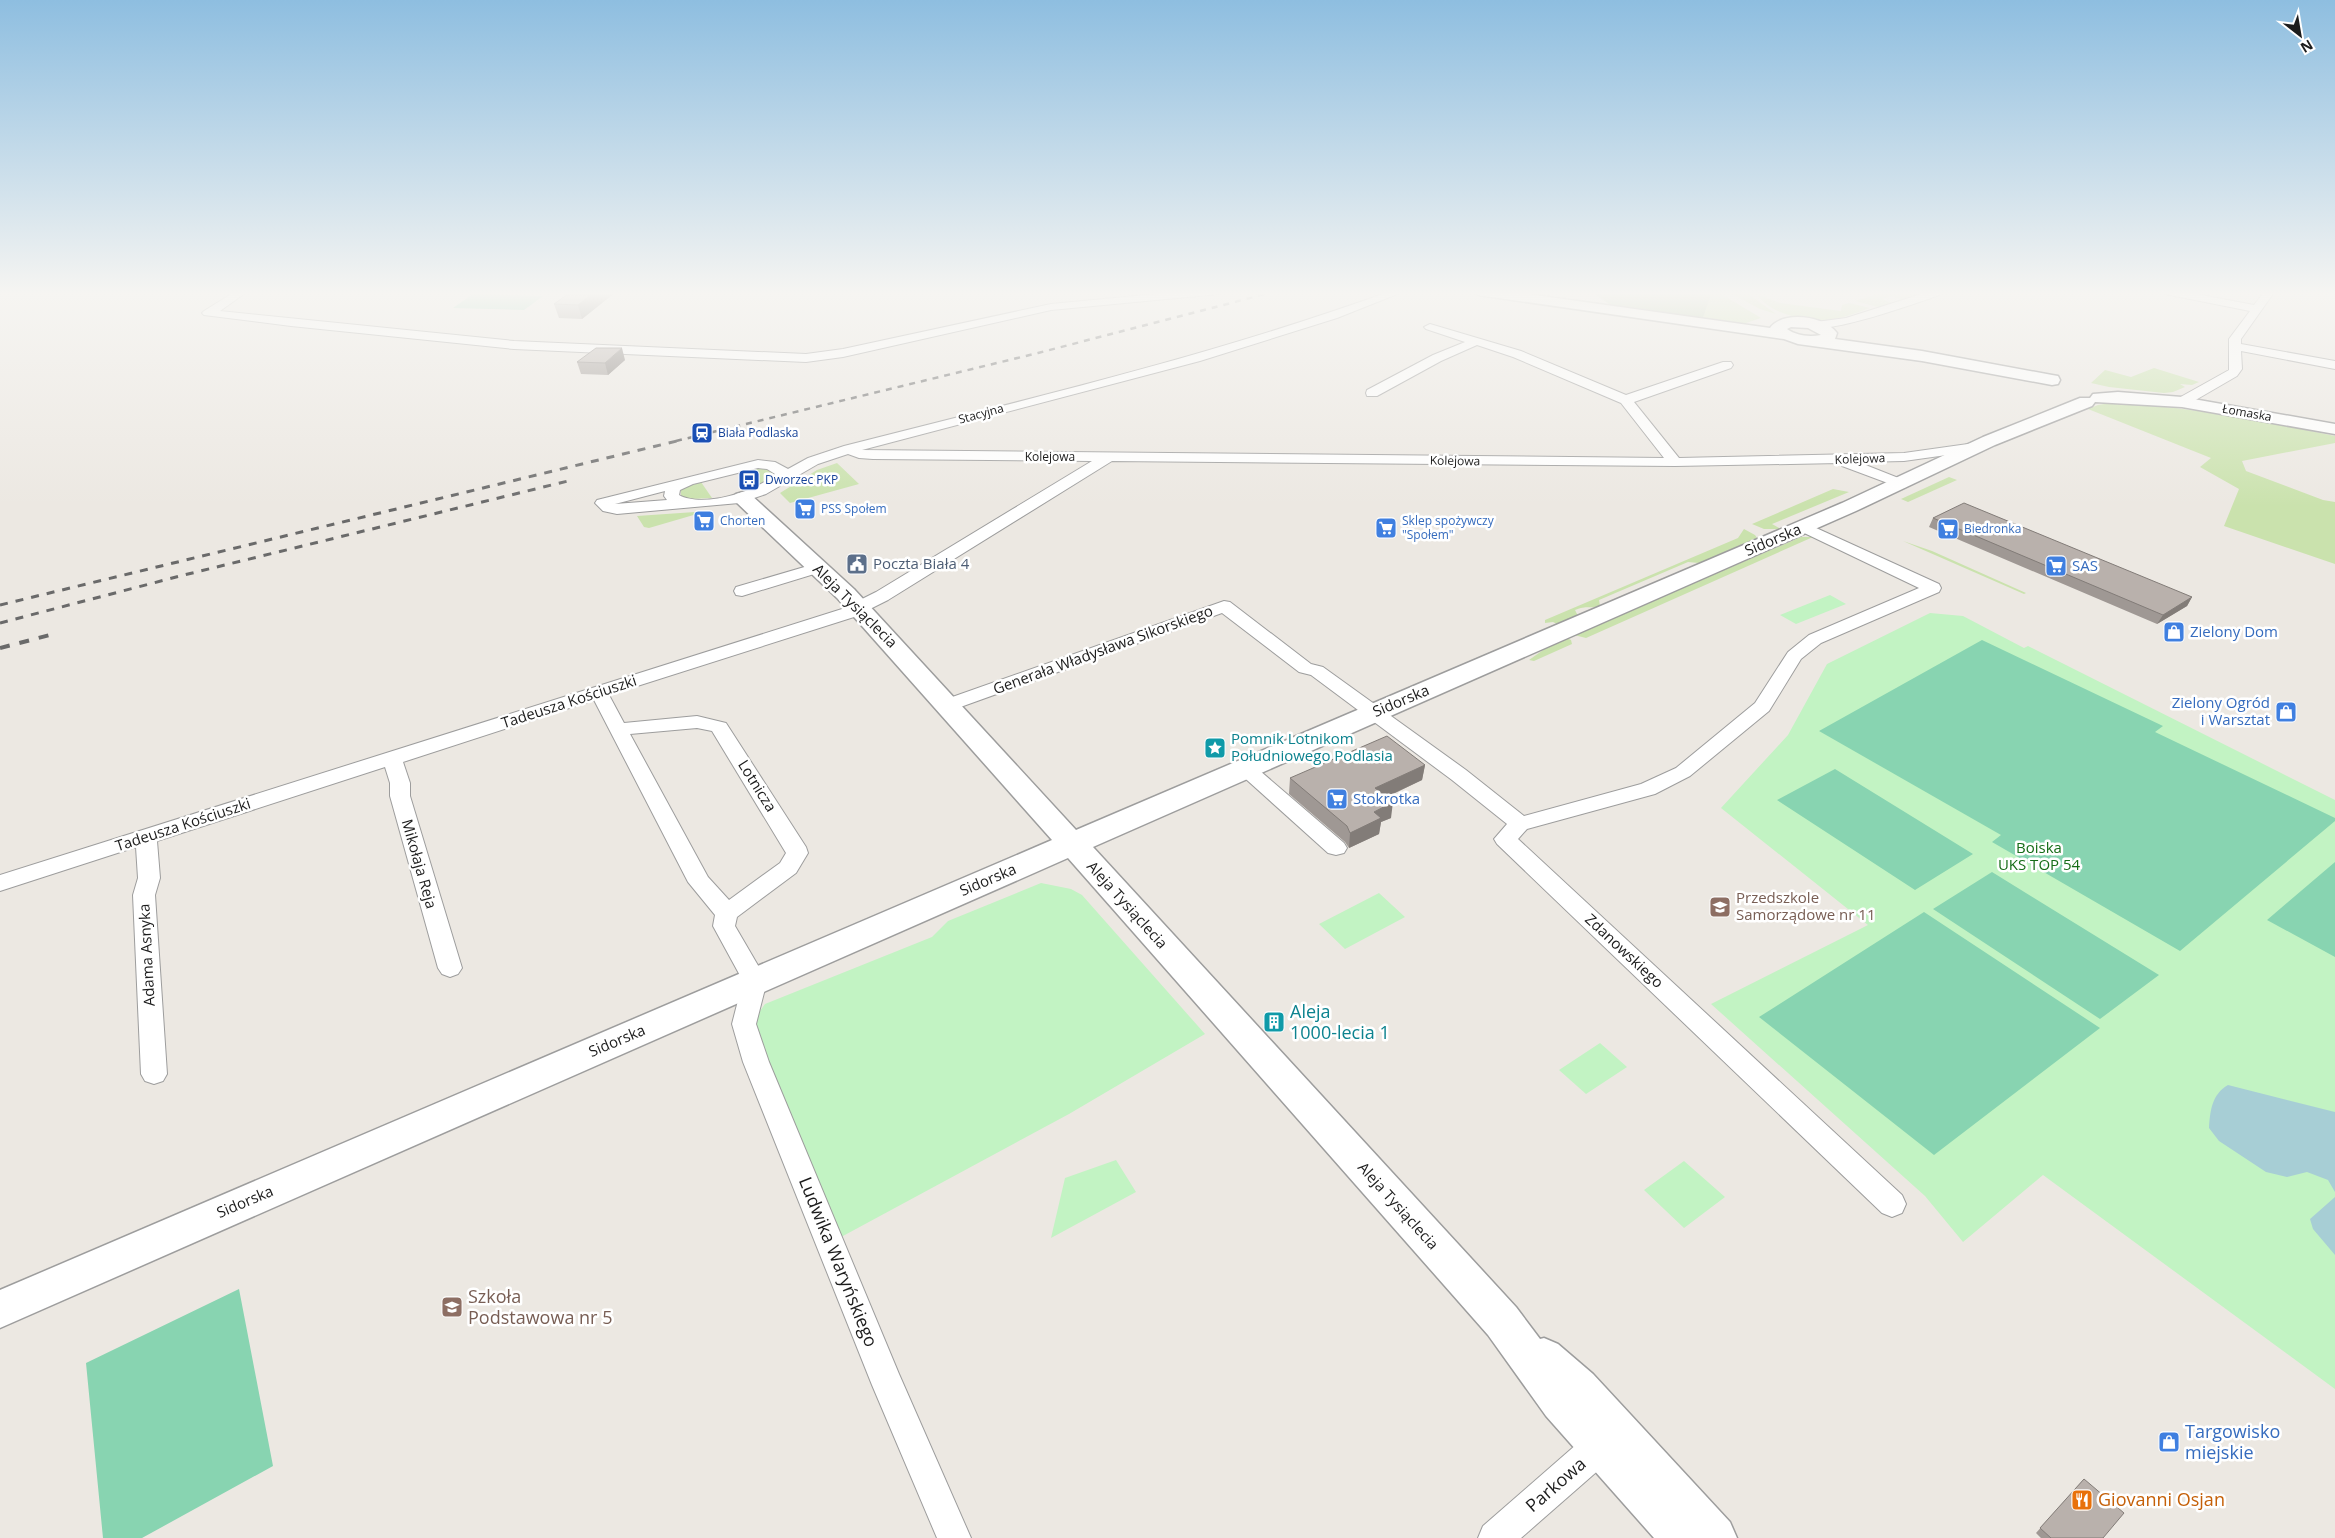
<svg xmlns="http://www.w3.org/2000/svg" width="2335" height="1538" viewBox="0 0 2335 1538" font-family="'Open Sans',sans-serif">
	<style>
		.grass { fill: #cae2ad }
		.forest { fill: #abc79b }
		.park { fill: #c2f3c3 }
		.pitch { fill: #88d4b1 }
		.water { fill: #a7ced5 }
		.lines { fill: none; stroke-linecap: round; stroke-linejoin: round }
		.minor-casing { stroke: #9d9d9d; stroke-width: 2 }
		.tertiary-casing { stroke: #9d9d9d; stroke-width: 3 }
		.minor { fill: #fff; fill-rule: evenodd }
		.tertiary { fill: #fff; fill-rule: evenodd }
		.rail-far2 { stroke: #6a6a6a; stroke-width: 2.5; stroke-dasharray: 6 6; stroke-linecap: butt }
		.rail-far1 { stroke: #6a6a6a; stroke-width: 3; stroke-dasharray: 8 8; stroke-linecap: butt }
		.rail { stroke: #6a6a6a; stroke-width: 4; stroke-dasharray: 10 10; stroke-linecap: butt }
		.wall { fill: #9f9894 }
		.shaded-wall { fill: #827c78 }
		.building { fill: #b9b1ac; stroke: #827c78 }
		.labels { text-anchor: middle; stroke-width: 5; stroke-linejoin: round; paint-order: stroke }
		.far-street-label { font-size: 12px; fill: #1c1c1c; stroke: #fff }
		.far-transit-label { font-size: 12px; fill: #164399; stroke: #fff; text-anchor: start }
		.far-shop-label { font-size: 12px; fill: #366cbe; stroke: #fff; text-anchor: start }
		.street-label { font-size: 15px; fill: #1c1c1c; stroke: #fff }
		.service-label { font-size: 15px; fill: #4e5e75; stroke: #fff; text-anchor: start }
		.shop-label { font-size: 15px; fill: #366cbe; stroke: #fff; text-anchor: start }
		.culture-label { font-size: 15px; fill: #0d838f; stroke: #fff; text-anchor: start }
		.park-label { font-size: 15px; fill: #166d18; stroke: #fff }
		.education-label { font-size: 15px; fill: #785e54; stroke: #fff; text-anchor: start }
		.near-culture-label { font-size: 18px; fill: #0d838f; stroke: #fff; text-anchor: start }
		.near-street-label { font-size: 18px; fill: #1c1c1c; stroke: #fff }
		.near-education-label { font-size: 18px; fill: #785e54; stroke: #fff; text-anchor: start }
		.near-shop-label { font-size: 18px; fill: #366cbe; stroke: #fff; text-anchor: start }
		.near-food-label { font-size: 18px; fill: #c56008; stroke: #fff; text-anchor: start }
	</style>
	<rect width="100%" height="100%" fill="#ece8e2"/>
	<path class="grass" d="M 1702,291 L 1718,292 L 1761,318 L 1743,324 L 1703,318 L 1711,295 Z
		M 1741,291 L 1747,293 L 1776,314 L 1760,309 L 1732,294 Z
		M 1909,291 L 1933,291 L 1904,300 L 1891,296 L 1882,299 L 1894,304 L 1882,308 L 1855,301 L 1884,292 L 1897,295 Z
		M 1757,294 L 1780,303 L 1841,311 L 1842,305 L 1849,303 L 1870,308 C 1856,313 1843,318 1828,320 C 1807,322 1769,314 1757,294 Z
		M 2154,368 L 2199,382 L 2192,385 L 2180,384 L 2185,387 L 2173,392 L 2164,393 L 2109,387 L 2091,383 L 2105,370 L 2131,377 Z
		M 2110,403 C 2186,406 2260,420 2335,436 L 2335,443 L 2242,461 L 2246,471 L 2323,500 L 2335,502 L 2335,564 L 2224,526 L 2239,489 L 2200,467 L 2211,458 L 2088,409 L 2098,405 Z
		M 837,463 L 859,484 L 790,503 L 780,493 L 817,470 Z
		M 755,468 L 768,468 L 773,473 L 773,476 L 760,485 L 741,471 Z
		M 1949,477 L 1957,480 L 1908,502 L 1901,499 Z
		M 701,482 L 712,498 L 689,499 L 681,496 L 681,489 Z
		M 1833,489 L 1849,492 L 1772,524 L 1781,529 L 1764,529 L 1752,524 Z
		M 695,512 L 697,514 L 649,528 L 644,527 L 637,516 Z
		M 1744,529 L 1755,535 L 1757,538 L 1699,563 L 1688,562 L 1599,600 L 1600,606 C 1590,609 1587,605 1575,610 L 1578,616 L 1557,624 L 1553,622 L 1545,623 L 1545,620 L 1738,538 Z
		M 1801,537 L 1813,537 L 1586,638 L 1574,635 Z
		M 1903,541 L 1932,551 L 2026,593 L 2024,594 Z
		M 1567,638 L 1571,640 L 1572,644 L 1534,661 L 1529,660 L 1553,643 Z"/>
	<path class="forest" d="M 1590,291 L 1702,291 L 1711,295 L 1703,318 L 1612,306 Z"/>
	<path class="park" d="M 1830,595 L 1846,604 L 1796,624 L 1780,615 Z
		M 1930,613 L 1963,616 L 2024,648 L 2028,646 L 2335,800 L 2335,1389 L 2043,1175 L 1963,1242 L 1925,1196 L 1711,1004 L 1868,925 L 1721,808 L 1788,735 L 1827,664 Z
		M 1041,883 L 1071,889 L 1082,895 L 1205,1034 L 1069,1114 L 830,1243 L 744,1019 L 757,1015 L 765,1004 L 932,937 L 948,921 Z
		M 1379,893 L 1405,917 L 1345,949 L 1319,924 Z
		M 1600,1043 L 1627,1067 L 1586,1094 L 1559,1070 Z
		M 1116,1160 L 1136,1192 L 1051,1238 L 1065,1178 Z
		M 1684,1161 L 1725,1197 L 1684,1228 L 1644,1190 Z"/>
	<path class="pitch" d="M 473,294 L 543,296 L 524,310 L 453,308 Z
		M 1982,640 L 2163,726 L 2155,732 L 2335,818 L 2335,821 L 2180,951 L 1992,842 L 2001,835 L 1819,731 Z
		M 1835,769 L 1973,854 L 1915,890 L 1777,800 Z
		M 2335,862 L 2335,957 L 2267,920 Z
		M 1992,872 L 2159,975 L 2100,1019 L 1933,909 Z
		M 1924,912 L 2100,1028 L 1934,1155 L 1759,1017 Z
		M 239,1289 L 273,1466 L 142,1538 L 103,1538 L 86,1363 Z"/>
	<path class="water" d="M 2228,1085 L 2335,1112 L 2335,1192 L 2328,1180 L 2307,1172 L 2287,1177 L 2266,1172 L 2219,1141 L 2209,1128 C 2210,1111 2212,1094 2228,1085 Z
		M 2335,1197 L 2335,1255 L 2313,1229 L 2310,1219 Z"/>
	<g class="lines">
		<g class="minor-casing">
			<path id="minor" d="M 236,291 L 248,291 L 220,311 L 514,341 L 806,354 L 843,349 L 1051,304 L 1188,291 L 1224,291 L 1219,294 L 1051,310 L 843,357 L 806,362 L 514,349 L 291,326 L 204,315 L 202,313 L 204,311 Z
				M 1391,291 L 1405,291 L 1337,318 L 1200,361 L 862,450 L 1664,458 L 1621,403 L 1513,357 L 1477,345 L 1441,361 L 1377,396 L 1367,396 L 1366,393 L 1367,390 L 1433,355 L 1465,342 L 1426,329 L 1424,327 L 1430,324 L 1521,351 L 1626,395 L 1723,362 L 1731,362 L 1733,365 L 1731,368 L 1634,402 L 1679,458 L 1904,453 L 1975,443 L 1982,447 L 1975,451 L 1904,461 L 1858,462 L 1906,481 L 1908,484 L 1906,487 L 1901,488 L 1842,466 L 1840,463 L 1675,466 L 1112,461 L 888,600 L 854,617 L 609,695 L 624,723 L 697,716 L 726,723 L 806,847 L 808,853 L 796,873 L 737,917 L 735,926 L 767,981 L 756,1024 L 769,1062 L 899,1374 L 971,1538 L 937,1538 L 872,1385 L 743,1062 L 732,1024 L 743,981 L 713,926 L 715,915 L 688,882 L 594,700 L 403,762 L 410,783 L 410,796 L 462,968 L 458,974 L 450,977 L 442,974 L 438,968 L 390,796 L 390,783 L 385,767 L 157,841 L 160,878 L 155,895 L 167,1074 L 163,1081 L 154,1084 L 145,1081 L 141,1074 L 133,895 L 138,878 L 136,847 L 0,891 L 0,875 L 842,609 L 876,592 L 1092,461 L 873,459 L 859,458 L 848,454 L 818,464 L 766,494 L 739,503 L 617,514 L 603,511 L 595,503 L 597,500 L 758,460 L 775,462 L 788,469 L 808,458 L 844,446 C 1028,399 1212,356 1391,291 ZM 758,468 L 767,469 L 775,474 C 757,492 702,508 679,495 L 680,490 L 693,484 ZM 665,491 L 664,496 L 667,500 L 615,504 ZM 697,728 L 712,731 L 786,853 L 780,863 L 729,900 L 708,877 L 630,734 Z
				M 1931,291 L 1946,291 L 1945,293 C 1925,300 1822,338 1810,325 L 1816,322 L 1846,318 Z
				M 2160,291 L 2180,291 L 2254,305 L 2265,291 L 2275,291 L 2241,339 L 2241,344 L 2335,361 L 2335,369 L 2241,351 L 2242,369 L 2237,376 L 2187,405 L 2177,405 L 2175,402 L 2177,399 L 2229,370 L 2229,339 L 2250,311 L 2165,294 Z
				M 1803,522 L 1939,584 L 1941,588 L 1939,592 L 1821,643 L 1801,659 L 1769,711 L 1690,776 L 1655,794 L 1527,829 L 1518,839 L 1902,1195 L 1906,1204 L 1902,1213 L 1892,1217 L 1882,1213 L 1497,844 L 1494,839 L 1507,824 L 1452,780 L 1311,675 L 1299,672 L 1222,613 L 955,709 L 948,711 L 941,709 L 939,705 L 941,701 L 1224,601 L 1230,602 L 1311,664 L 1323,667 L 1466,770 L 1524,816 L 1641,784 L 1676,768 L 1755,703 L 1788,652 L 1809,635 L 1919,588 L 1798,530 L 1795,527 L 1798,524 Z
				M 818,563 L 824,565 L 826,568 L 824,571 L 742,596 L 736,595 L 734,591 L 736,587 Z
				M 1245,762 L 1252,764 L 1344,843 L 1347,848 L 1344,853 L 1336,855 L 1328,853 L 1238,772 L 1235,768 L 1238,764 Z
				M 1605,1426 L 1617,1430 L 1621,1442 L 1617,1454 L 1521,1538 L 1478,1538 L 1483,1526 L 1593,1430 Z"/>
		</g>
		<g class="tertiary-casing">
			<path id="tertiary" d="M 1471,291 L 1506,291 L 1770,328 C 1783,310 1825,316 1837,333 L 1835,339 L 1922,351 L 2052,375 L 2058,376 L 2060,380 L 2058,384 L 2052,385 L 1922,361 L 1798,344 L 1784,339 L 1478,295 ZM 1791,327 L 1808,328 L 1821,335 C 1809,337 1797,336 1787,329 Z
				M 2118,392 L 2182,397 L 2335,424 L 2335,434 L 2182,407 L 2095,402 L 2092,406 L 1995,445 L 1856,511 L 1093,847 L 1516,1307 L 1540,1339 L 1544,1338 L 1558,1344 L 1593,1374 L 1730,1522 L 1737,1538 L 1654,1538 L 1546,1416 L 1488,1335 L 1068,858 L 0,1328 L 0,1290 L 1052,840 L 838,599 L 736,502 L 733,498 L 736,494 L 743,492 L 750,494 L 854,589 L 1076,830 L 1842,503 L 1983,437 L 2080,398 L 2090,398 L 2093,394 Z"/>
		</g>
		<use href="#minor" class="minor"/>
		<use href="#tertiary" class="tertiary"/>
		<path class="rail-far2" d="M 676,441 L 1038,353 L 1277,291"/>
		<path class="rail-far1" d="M 0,605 L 681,440
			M 0,623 L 180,576 L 568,481"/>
		<path class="rail" d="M 0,648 L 50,635"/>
	</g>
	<path class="wall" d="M 612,295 L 582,319 L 559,318 L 554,304 Z
		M 625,360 L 608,375 L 581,374 L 577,362 Z
		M 1933,518 L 2192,597 L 2187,606 L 2157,624 L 1929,527 Z
		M 1425,765 L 1422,780 L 1387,797 L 1391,818 L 1381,822 L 1379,834 L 1349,848 L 1345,842 L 1289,794 L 1290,778 Z
		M 2084,1479 L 2103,1538 L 2041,1538 L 2036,1533 Z"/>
	<path class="shaded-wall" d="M 596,291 L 611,291 L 612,295 L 582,319 L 578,305 Z
		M 622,348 L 625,360 L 608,375 L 605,363 Z
		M 2192,597 L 2187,606 L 2157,624 L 2163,615 Z
		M 1425,765 L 1422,780 L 1373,803 L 1375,788 Z
		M 1393,802 L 1391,818 L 1381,822 L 1379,834 L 1349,848 L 1350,833 L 1374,812 Z"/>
	<path class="building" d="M 572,291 L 596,291 L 578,305 L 554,304 Z
		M 596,348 L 622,348 L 605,363 L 577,362 Z
		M 1964,503 L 2192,597 L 2163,615 L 1933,518 Z
		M 1387,736 L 1425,765 L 1375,788 L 1393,802 L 1374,812 L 1381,818 L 1350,833 L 1347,826 L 1290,778 Z
		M 2084,1479 L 2124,1513 L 2103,1538 L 2051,1538 L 2040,1528 Z"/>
	<linearGradient id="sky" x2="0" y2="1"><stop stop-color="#8ebee0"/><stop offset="0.58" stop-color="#f6f5f2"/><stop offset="1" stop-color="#f6f5f2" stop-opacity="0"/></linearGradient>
	<rect width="2335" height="506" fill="url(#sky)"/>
	<defs>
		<g id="station-square" transform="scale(1.125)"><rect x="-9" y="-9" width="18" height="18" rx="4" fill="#1a4fb4" stroke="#fff"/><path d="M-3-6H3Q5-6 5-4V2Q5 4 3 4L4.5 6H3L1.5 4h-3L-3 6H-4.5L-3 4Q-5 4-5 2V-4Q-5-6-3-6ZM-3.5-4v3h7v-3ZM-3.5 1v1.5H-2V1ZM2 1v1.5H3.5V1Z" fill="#fff"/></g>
		<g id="bus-square" transform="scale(1.125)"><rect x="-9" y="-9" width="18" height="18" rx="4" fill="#1a4fb4" stroke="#fff"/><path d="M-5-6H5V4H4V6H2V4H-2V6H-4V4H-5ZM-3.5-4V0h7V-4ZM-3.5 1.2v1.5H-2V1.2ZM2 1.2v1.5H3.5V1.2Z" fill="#fff"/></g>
		<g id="supermarket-square" transform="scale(1.125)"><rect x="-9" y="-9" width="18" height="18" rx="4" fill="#3f7fe0" stroke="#fff"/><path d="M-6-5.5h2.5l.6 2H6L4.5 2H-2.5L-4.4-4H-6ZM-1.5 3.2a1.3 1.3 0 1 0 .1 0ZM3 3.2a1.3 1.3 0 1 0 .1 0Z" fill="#fff"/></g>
		<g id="civic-square" transform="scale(1.125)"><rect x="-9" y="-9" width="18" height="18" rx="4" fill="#5c6f8a" stroke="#fff"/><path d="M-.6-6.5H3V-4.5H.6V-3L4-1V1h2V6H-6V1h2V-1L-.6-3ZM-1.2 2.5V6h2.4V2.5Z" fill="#fff"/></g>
		<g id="shop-square" transform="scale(1.125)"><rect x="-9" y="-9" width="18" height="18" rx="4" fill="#3f7fe0" stroke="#fff"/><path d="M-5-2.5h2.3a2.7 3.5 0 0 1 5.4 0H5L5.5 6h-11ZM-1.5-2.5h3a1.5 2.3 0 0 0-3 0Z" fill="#fff"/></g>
		<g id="sight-square" transform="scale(1.125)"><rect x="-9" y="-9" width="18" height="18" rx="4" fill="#0f9aa8" stroke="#fff"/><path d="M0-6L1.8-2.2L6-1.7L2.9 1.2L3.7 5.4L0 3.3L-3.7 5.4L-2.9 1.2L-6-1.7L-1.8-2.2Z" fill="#fff"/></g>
		<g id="school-square" transform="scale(1.125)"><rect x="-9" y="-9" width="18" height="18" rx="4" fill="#8d6e63" stroke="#fff"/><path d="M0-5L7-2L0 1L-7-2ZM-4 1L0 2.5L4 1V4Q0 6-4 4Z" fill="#fff"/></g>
		<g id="building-square" transform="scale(1.125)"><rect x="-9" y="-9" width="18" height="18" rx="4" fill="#0f9aa8" stroke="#fff"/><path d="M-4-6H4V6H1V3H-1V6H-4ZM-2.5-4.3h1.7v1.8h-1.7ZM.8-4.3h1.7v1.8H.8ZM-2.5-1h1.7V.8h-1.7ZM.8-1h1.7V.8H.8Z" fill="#fff"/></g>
		<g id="restaurant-square" transform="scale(1.125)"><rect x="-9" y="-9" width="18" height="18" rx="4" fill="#e8710a" stroke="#fff"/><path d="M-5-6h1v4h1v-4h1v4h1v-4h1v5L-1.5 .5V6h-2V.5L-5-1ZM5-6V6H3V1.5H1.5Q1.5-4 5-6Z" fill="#fff"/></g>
	</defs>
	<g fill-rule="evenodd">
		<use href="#station-square" x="702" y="433"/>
		<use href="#bus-square" x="749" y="480"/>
		<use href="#supermarket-square" x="805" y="509"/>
		<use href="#supermarket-square" x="704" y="521"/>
		<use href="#supermarket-square" x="1386" y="528"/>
		<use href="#supermarket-square" x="1948" y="529"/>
		<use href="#civic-square" x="857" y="564"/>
		<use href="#supermarket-square" x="2056" y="566"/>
		<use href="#shop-square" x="2174" y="632"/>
		<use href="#shop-square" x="2286" y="712"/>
		<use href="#sight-square" x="1215" y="748"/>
		<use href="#supermarket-square" x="1337" y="799"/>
		<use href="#school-square" x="1720" y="907"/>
		<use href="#building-square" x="1274" y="1022"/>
		<use href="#school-square" x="452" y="1307"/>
		<use href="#shop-square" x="2169" y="1442"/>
		<use href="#restaurant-square" x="2082" y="1500"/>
	</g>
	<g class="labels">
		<g class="far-street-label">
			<text transform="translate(2247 413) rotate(10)" y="4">Łomaska</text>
			<text transform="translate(981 414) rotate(-15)" y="4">Stacyjna</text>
			<text x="1050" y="461">Kolejowa</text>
			<text transform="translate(1860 459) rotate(-2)" y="4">Kolejowa</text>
			<text transform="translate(1455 461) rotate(1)" y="4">Kolejowa</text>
		</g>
		<g class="far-transit-label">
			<text x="718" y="437">Biała Podlaska</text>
			<text x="765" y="484">Dworzec PKP</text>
		</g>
		<g class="far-shop-label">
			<text x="821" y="513">PSS Społem</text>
			<text x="720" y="525">Chorten</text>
			<text x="1402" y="525">Sklep spożywczy<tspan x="1402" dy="14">"Społem"</tspan></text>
			<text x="1964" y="533">Biedronka</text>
		</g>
		<g class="street-label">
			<text transform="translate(1773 540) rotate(-23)" y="5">Sidorska</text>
			<text transform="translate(855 606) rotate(45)" y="5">Aleja Tysiąclecia</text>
			<text transform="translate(1103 650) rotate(-20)" y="5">Generała Władysława Sikorskiego</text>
			<text transform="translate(1401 701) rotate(-23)" y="5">Sidorska</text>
			<text transform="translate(569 702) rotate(-18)" y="5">Tadeusza Kościuszki</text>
			<text transform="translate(757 786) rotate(58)" y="5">Lotnicza</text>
			<text transform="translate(183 825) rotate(-18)" y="5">Tadeusza Kościuszki</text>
			<text transform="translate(419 864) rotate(74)" y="5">Mikołaja Reja</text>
			<text transform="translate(988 880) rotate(-23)" y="5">Sidorska</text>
			<text transform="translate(1127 905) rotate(48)" y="5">Aleja Tysiąclecia</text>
			<text transform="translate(1624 951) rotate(43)" y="5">Zdanowskiego</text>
			<text transform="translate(147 955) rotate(-93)" y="5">Adama Asnyka</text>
			<text transform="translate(617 1041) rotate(-23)" y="5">Sidorska</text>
			<text transform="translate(245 1202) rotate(-23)" y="5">Sidorska</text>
			<text transform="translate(1398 1206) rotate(48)" y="5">Aleja Tysiąclecia</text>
		</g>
		<g class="service-label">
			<text x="873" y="569">Poczta Biała 4</text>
		</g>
		<g class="shop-label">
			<text x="2072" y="571">SAS</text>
			<text x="2190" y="637">Zielony Dom</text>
			<text x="2270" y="708" text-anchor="end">Zielony Ogród<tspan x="2270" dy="17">i Warsztat</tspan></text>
			<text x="1353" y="804">Stokrotka</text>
		</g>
		<g class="culture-label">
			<text x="1231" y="744">Pomnik Lotnikom<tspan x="1231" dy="17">Południowego Podlasia</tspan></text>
		</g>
		<g class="park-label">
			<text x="2039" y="853">Boiska<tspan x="2039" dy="17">UKS TOP 54</tspan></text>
		</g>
		<g class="education-label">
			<text x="1736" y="903">Przedszkole<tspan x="1736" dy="17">Samorządowe nr 11</tspan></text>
		</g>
		<g class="near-culture-label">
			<text x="1290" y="1018">Aleja<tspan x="1290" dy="21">1000-lecia 1</tspan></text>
		</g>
		<g class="near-street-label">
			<text transform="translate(838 1262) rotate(68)" y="6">Ludwika Waryńskiego</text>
			<text transform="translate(1556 1485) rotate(-41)" y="6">Parkowa</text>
		</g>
		<g class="near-education-label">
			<text x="468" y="1303">Szkoła<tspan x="468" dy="21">Podstawowa nr 5</tspan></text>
		</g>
		<g class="near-shop-label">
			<text x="2185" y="1438">Targowisko<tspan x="2185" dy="21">miejskie</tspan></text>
		</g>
		<g class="near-food-label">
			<text x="2098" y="1506">Giovanni Osjan</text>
		</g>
	</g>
	<g transform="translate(2300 35) rotate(149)" stroke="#ffffff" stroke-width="4" paint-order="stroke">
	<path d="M0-4L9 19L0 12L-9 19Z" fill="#1c1c1c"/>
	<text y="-8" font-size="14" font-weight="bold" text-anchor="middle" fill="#1c1c1c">N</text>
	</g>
</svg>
